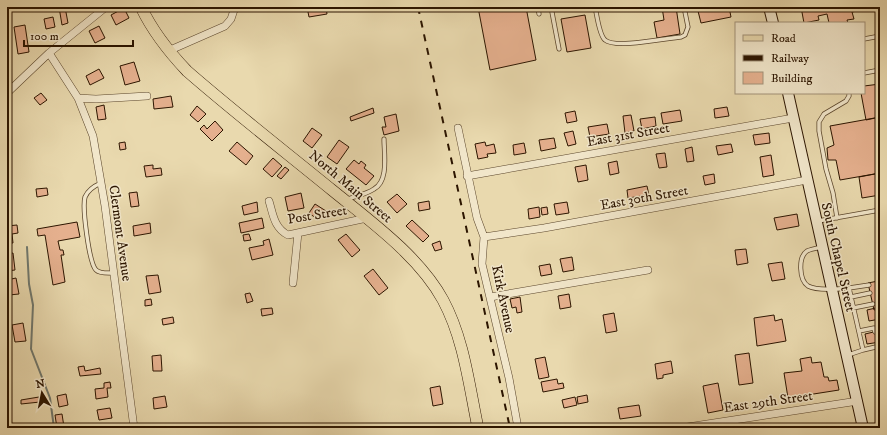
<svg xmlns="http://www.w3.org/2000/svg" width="887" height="435" viewBox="0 0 887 435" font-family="'IM FELL DW Pica',serif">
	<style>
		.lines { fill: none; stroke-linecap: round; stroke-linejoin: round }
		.stream { stroke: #6f776d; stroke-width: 2 }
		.building { fill: #e5b08e; stroke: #2c1500 }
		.lane-casing { stroke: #5b462c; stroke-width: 5 }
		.street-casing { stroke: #5b462c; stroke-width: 8 }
		.secondary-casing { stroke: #2c1500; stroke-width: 12 }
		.primary-casing { stroke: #2c1500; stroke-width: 12 }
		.lane { stroke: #f1e6ca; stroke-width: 3.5 }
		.street { stroke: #f1e6ca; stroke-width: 7 }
		.secondary { stroke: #f1e6ca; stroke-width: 10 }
		.primary { stroke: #e9d9ae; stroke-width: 11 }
		.rail { stroke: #2c1500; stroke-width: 2; stroke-dasharray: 7 7; stroke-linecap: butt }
		.labels { text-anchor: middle; stroke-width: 3; stroke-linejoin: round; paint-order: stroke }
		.street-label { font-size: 14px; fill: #2c1500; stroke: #f1e6ca }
	</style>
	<rect width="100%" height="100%" fill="#e9d9ae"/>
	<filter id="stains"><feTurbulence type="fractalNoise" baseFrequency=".005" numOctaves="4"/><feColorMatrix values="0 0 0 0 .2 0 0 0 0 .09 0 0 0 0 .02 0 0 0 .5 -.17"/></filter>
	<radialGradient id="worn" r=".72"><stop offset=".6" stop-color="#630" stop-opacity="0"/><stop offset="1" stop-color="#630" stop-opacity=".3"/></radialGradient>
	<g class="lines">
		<path class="stream" d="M 27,247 L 29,284 L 33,305 L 31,349 L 50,398 L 54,428"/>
	</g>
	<path class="building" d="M 10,7 L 21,7 L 22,9 L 10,10 Z
		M 59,7 L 65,7 L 68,23 L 62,25 Z
		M 307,7 L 326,7 L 327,14 L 309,17 Z
		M 478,7 L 526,7 L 536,60 L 490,70 Z
		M 662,7 L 676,7 L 680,34 L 657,38 L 654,22 L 664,20 Z
		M 697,7 L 729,7 L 731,17 L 701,23 Z
		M 801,7 L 880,7 L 880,13 L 879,7 L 852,12 L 854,19 L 847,20 L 848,23 L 829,23 L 827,14 L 818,16 L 819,20 L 804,23 Z
		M 124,8 L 129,18 L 116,25 L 111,15 Z
		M 585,15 L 591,48 L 567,52 L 561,19 Z
		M 53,17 L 55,27 L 46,29 L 44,19 Z
		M 25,25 L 29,52 L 18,54 L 14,27 Z
		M 99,26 L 105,38 L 95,43 L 89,31 Z
		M 134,62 L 140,81 L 125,85 L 120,66 Z
		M 99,69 L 104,78 L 90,85 L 86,76 Z
		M 880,84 L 880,117 L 866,120 L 861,93 L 864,93 L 864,86 Z
		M 41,93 L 47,100 L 40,105 L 34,98 Z
		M 171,96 L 173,107 L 154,109 L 153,99 Z
		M 104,105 L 106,119 L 98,120 L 96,107 Z
		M 197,106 L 206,114 L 198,122 L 190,115 Z
		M 727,107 L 729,116 L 715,118 L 714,109 Z
		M 373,108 L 374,113 L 351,121 L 350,117 Z
		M 680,110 L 682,121 L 663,124 L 661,113 Z
		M 575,111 L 577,121 L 567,123 L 565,113 Z
		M 396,114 L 399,131 L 384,135 L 382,127 L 386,127 L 384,117 Z
		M 631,115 L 634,131 L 625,133 L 623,116 Z
		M 655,117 L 656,126 L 642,129 L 640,119 Z
		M 880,117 L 880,173 L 840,180 L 836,160 L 828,160 L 827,148 L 834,145 L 830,126 Z
		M 215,121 L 223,130 L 212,141 L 200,129 L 204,125 L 207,129 Z
		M 607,124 L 609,134 L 590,137 L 588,127 Z
		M 312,128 L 322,135 L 312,148 L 303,141 Z
		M 573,131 L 576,144 L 568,146 L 564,133 Z
		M 769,133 L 770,143 L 755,145 L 753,135 Z
		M 554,138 L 556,148 L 541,151 L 539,140 Z
		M 339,140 L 349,147 L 337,164 L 327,157 Z
		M 125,142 L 126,149 L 120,150 L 119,143 Z
		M 237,142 L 253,156 L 246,165 L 229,151 Z
		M 485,142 L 486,146 L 494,144 L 496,153 L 487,154 L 488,157 L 478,159 L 475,144 Z
		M 524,143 L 526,153 L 514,155 L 513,145 Z
		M 731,144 L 733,152 L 718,155 L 716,146 Z
		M 692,147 L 694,161 L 687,162 L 685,149 Z
		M 665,153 L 667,167 L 659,168 L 656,154 Z
		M 771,155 L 774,175 L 763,177 L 760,157 Z
		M 273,158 L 282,166 L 272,177 L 263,169 Z
		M 354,160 L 359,164 L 361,161 L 366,165 L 364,168 L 374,176 L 366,185 L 346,169 Z
		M 617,161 L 619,173 L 610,175 L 608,163 Z
		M 153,165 L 153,169 L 161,168 L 162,175 L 146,177 L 144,166 Z
		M 586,165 L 588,180 L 578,182 L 575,167 Z
		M 285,167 L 289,170 L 281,179 L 277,176 Z
		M 880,173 L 880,195 L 862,198 L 859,177 Z
		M 714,174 L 715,183 L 705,185 L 703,176 Z
		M 647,186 L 649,195 L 628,198 L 627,190 Z
		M 47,188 L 48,195 L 37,197 L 36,189 Z
		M 137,192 L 139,206 L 131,207 L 129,193 Z
		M 301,193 L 304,208 L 288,211 L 285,197 Z
		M 397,194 L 407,204 L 397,213 L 387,202 Z
		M 429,201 L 430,209 L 419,211 L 418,203 Z
		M 257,202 L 258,212 L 244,215 L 242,206 Z
		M 567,202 L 569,213 L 556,215 L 554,204 Z
		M 315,204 L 326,211 L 322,217 L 320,215 L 317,219 L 309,213 Z
		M 539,207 L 540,217 L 529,219 L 528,209 Z
		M 547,207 L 548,214 L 542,215 L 541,208 Z
		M 797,214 L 799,226 L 777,230 L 774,218 Z
		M 262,218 L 264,228 L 241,233 L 239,223 Z
		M 412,220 L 429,236 L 423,242 L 406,226 Z
		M 77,222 L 80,237 L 58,241 L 60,250 L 63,250 L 64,255 L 61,255 L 65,282 L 53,285 L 45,235 L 38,236 L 37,229 Z
		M 150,223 L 151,233 L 134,236 L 133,226 Z
		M 17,225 L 18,233 L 12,234 L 13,243 L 7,243 L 7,226 Z
		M 249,234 L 251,240 L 244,241 L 243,235 Z
		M 346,234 L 360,250 L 352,257 L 338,240 Z
		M 269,239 L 273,255 L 252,260 L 249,248 L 264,245 L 263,241 Z
		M 440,241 L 442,249 L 435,251 L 432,244 Z
		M 746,249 L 748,263 L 737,265 L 735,250 Z
		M 13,253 L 15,270 L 7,271 L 7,254 Z
		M 572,257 L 574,270 L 563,272 L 560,259 Z
		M 782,262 L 785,279 L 772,281 L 768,264 Z
		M 550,264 L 552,274 L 541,276 L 539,266 Z
		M 373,269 L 388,288 L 379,295 L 364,276 Z
		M 158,275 L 161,292 L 149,294 L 146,276 Z
		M 16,278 L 19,294 L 9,295 L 7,280 Z
		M 878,281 L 880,289 L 880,309 L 874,310 L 868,283 Z
		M 250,293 L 253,301 L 247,303 L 245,294 Z
		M 569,294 L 571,307 L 560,309 L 558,296 Z
		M 520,297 L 522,312 L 517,313 L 516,307 L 512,308 L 510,299 Z
		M 151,299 L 152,305 L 145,306 L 145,300 Z
		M 880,307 L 880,319 L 869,321 L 867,310 Z
		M 272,308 L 273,314 L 262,316 L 261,309 Z
		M 614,313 L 617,331 L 606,333 L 603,315 Z
		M 774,315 L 775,321 L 782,319 L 786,341 L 757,346 L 754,318 Z
		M 173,317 L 174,323 L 163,325 L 162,319 Z
		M 880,317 L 880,342 L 867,344 L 865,334 L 878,331 L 876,318 Z
		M 23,323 L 26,341 L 15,342 L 12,325 Z
		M 749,353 L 753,383 L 739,385 L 735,355 Z
		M 161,355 L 162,371 L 153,371 L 152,356 Z
		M 545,357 L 549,377 L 539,379 L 535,359 Z
		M 811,357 L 812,363 L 821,362 L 824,377 L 828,377 L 829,381 L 837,380 L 839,390 L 788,398 L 784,373 L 802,371 L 800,359 Z
		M 671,361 L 673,373 L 663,375 L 663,378 L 657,379 L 655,364 Z
		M 84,366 L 85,371 L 100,368 L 101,374 L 80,376 L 78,367 Z
		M 557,379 L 558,384 L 563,383 L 564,388 L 543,392 L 541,382 Z
		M 110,382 L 111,388 L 107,388 L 108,397 L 96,399 L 95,389 L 104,388 L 104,383 Z
		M 718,383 L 723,410 L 708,413 L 703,386 Z
		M 440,386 L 443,404 L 433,406 L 430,388 Z
		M 66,394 L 68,405 L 59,407 L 57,396 Z
		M 587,395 L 588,402 L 578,404 L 577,397 Z
		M 165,396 L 167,407 L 154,409 L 153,398 Z
		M 39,397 L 40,402 L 21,404 L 21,400 Z
		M 575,397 L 577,405 L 564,408 L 562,400 Z
		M 639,405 L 641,416 L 620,419 L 618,408 Z
		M 110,408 L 112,418 L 99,420 L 97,410 Z
		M 62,414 L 64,427 L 57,428 L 55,415 Z"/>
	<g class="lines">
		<g class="lane-casing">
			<path id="lane" d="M 538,7 L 539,14
				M 551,7 L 559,49
				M 595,7 C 597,15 599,35 605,40 C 615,49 667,38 681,37 L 685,35 L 688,27 L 684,7
				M 551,10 L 565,7
				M 864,39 L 880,36
				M 864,73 L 880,70
				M 101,183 C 94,186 88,190 85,197 C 82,207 89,263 96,270 C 100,274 108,273 114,273
				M 348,199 C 356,196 367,194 374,189 C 389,181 384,154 384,139
				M 837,218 L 833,193 L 826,169 L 819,131 L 819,122 L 824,114 L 846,101 L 849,96 L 849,93
				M 818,221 L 880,210
				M 822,247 C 817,248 811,249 807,251 C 798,257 799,280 808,286 C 817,291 839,289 849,288 L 863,350 L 848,355
				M 879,283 L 880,283
				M 849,288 L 869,285
				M 851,297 L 870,293
				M 853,308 L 873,304
				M 859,331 L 874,328 L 875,332
				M 863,350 L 880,346"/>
		</g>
		<g class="street-casing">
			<path id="street" d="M 168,51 L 225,26 L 231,19 L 235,7
				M 49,53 L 78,98 L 93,136 L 105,206 L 134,428
				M 7,93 L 49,53 L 106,7
				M 78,98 L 96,99 L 147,96
				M 458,128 L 477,218 L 484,237 L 482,264 L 509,378 L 518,428
				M 467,176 L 793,118
				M 269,201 C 273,214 274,228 288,235 L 367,218
				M 484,237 L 544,228 L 807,180
				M 293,283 L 298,233
				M 490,297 L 648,270
				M 7,421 L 8,428
				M 681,428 L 858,401"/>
		</g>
		<g class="secondary-casing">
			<path id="secondary" d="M 769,7 L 773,23
				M 788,93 L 863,428"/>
		</g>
		<g class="primary-casing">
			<path id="primary" d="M 141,7 C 153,32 168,51 187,71 C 234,112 283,150 332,190 C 370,221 419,256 443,300 C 464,339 469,385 478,428"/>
		</g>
		<use href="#lane" class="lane"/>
		<use href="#street" class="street"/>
		<use href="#secondary" class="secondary"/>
		<use href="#primary" class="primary"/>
		<path class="rail" d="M 418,7 L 510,428"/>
	</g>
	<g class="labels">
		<g class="street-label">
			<text transform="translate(628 134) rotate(-10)" y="5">East 31st Street</text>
			<text transform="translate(351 186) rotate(40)" y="5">North Main Street</text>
			<text transform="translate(644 197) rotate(-10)" y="5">East 30th Street</text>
			<text transform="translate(317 214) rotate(-9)" y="5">Post Street</text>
			<text transform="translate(121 233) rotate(82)" y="5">Clermont Avenue</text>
			<text transform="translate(839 257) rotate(77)" y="5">South Chapel Street</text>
			<text transform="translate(504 299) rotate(78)" y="5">Kirk Avenue</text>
			<text transform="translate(768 401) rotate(-8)" y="5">East 29th Street</text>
		</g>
	</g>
	<rect width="887" height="435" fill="none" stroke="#e9d9ae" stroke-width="24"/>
	<rect x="8" y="8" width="871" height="419" fill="none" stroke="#2c1500" stroke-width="2"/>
	<rect x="12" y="12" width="863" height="411" fill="none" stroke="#2c1500"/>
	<rect x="735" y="22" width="130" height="72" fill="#f1e6ca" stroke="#a29279"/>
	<rect x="743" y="35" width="20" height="6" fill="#e9d9ae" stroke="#a29279"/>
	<text x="771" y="42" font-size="12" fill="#2c1500">Road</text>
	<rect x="743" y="55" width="20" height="6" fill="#2c1500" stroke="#a29279"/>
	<text x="771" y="62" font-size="12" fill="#2c1500">Railway</text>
	<rect x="743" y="72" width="20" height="12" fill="#e5b08e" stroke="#a29279"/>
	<text x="771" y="82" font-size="12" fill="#2c1500">Building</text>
	<g transform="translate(42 393) rotate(350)" stroke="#f1e6ca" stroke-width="3" paint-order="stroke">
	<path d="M0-3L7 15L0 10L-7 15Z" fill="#2c1500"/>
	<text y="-6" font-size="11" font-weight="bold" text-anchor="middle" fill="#2c1500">N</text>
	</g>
	<path d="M24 40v6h109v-6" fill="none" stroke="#2c1500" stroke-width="2"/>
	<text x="30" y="40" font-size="12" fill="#2c1500" stroke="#f1e6ca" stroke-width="3" paint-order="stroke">100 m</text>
	<rect width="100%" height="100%" filter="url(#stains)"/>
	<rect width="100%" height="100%" fill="url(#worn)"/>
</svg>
